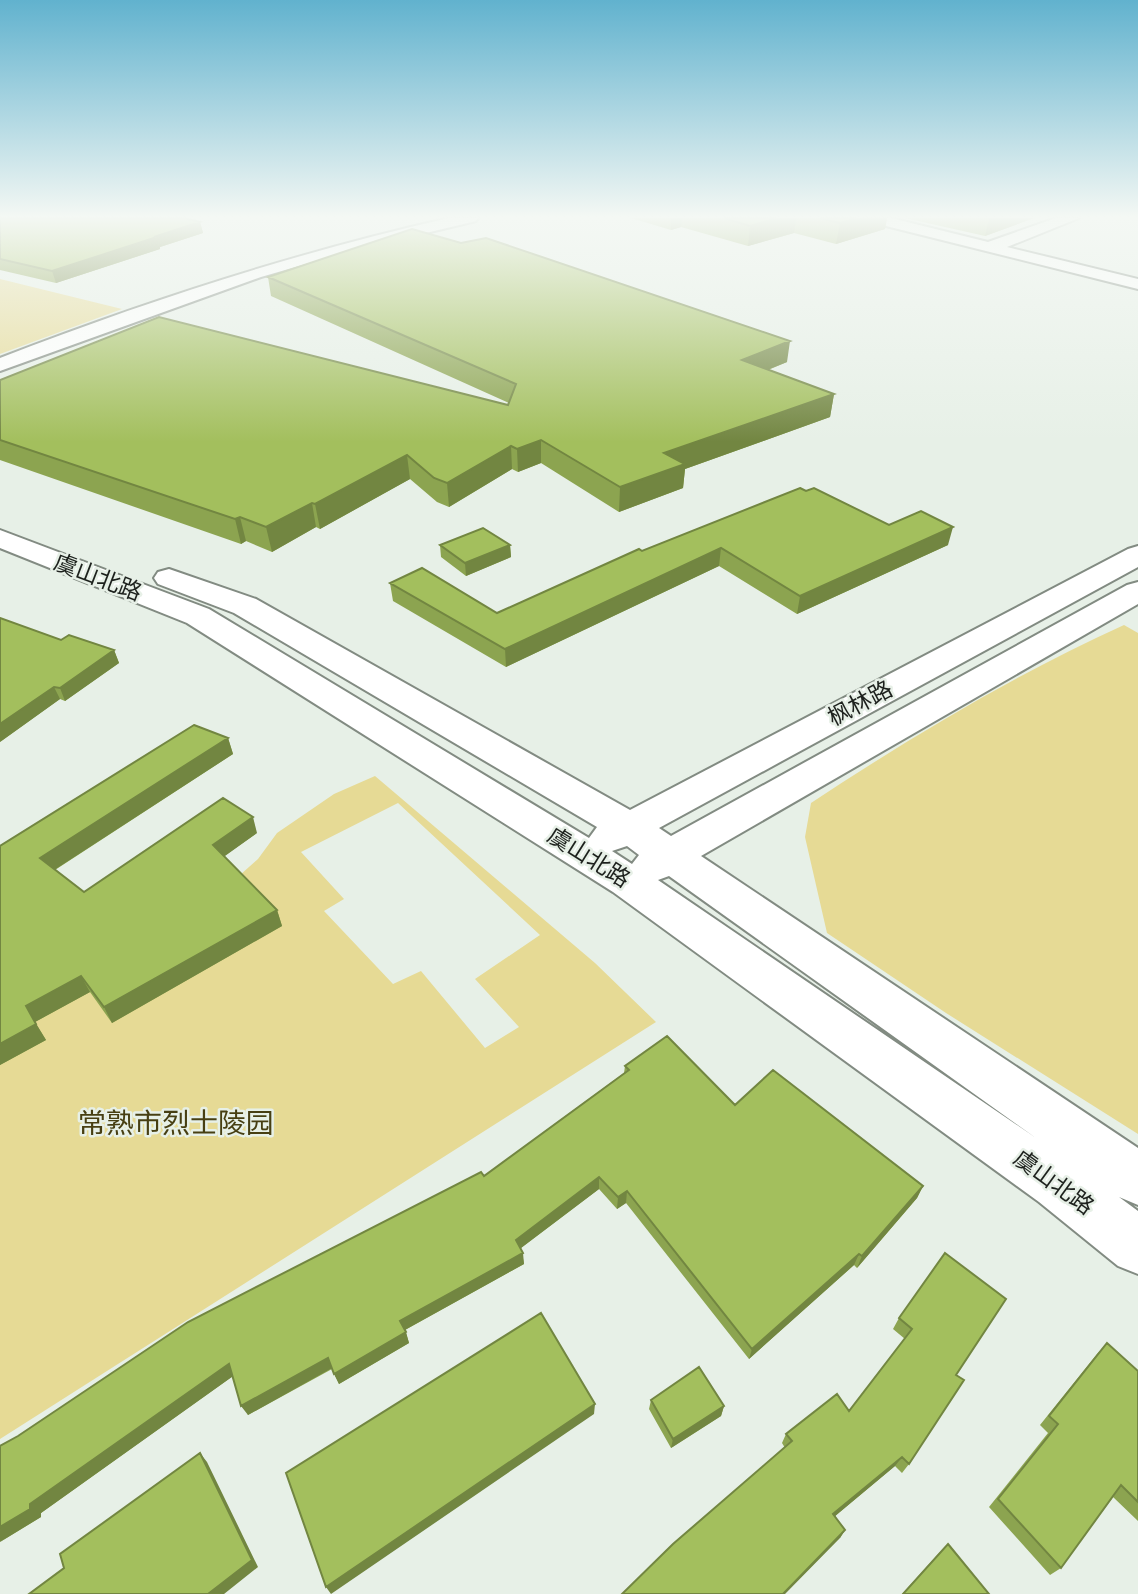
<svg xmlns="http://www.w3.org/2000/svg" width="1138" height="1594" viewBox="0 0 1138 1594" font-family="'IBM Plex Sans','Noto Sans SC',sans-serif">
	<style>
		.green { fill: #e6da95; fill-rule: evenodd }
		.lines { fill: none; stroke-linecap: round; stroke-linejoin: round }
		.minor-casing { stroke: #828b82; stroke-width: 4 }
		.major-casing { stroke: #828b82; stroke-width: 4 }
		.minor { fill: #fff; fill-rule: evenodd }
		.major { fill: #fff; fill-rule: evenodd }
		.wall { fill: #8ca450 }
		.shaded-wall { fill: #728641 }
		.building { fill: #a3bf5d; stroke: #728641; stroke-width: 2 }
		.labels { text-anchor: middle; stroke-width: 5; stroke-linejoin: round; paint-order: stroke }
		.street-label { font-size: 23px; fill: #1d211d; stroke: #e7f0e7 }
		.near-park-label { font-size: 28px; fill: #473f12; stroke: #e7f0e7 }
	</style>
	<rect width="100%" height="100%" fill="#e7f0e7"/>
	<path class="green" d="M 0,279 L 122,309 L 0,354 Z
		M 1124,625 L 1138,633 L 1138,1134 L 946,1013 L 827,933 L 805,837 L 811,803 C 911,737 1014,675 1124,625 Z
		M 375,776 L 595,963 L 656,1022 L 0,1439 L 0,984 L 204,907 L 258,859 L 277,833 L 334,794 ZM 398,803 L 540,935 L 475,979 L 519,1027 L 485,1048 L 421,971 L 393,984 L 324,911 L 344,899 L 301,852 Z"/>
	<g class="lines">
		<g class="minor-casing">
			<path id="minor" d="M 449,218 L 478,218 L 476,221 L 347,252 L 261,277 L 0,371 L 0,358 C 147,301 295,253 449,218 Z
				M 864,218 L 891,218 L 988,242 L 1056,218 L 1079,218 L 1007,247 L 1138,279 L 1138,289 L 866,221 Z"/>
		</g>
		<g class="major-casing">
			<path id="major" d="M 0,530 L 209,609 L 589,838 L 597,827 L 234,613 L 158,584 L 154,578 L 158,572 L 169,569 L 256,599 L 630,810 L 1128,549 L 1138,546 L 1138,567 L 659,828 L 671,836 L 1127,585 L 1138,582 L 1138,604 L 701,856 L 1138,1148 L 1138,1205 L 1119,1197 L 1138,1211 L 1138,1274 L 1118,1266 L 1039,1202 L 613,892 L 187,623 L 0,548 ZM 627,846 L 639,855 L 632,864 L 612,851 ZM 669,876 L 1036,1138 L 658,880 Z"/>
		</g>
		<use href="#minor" class="minor"/>
		<use href="#major" class="major"/>
	</g>
	<path class="wall" d="M 0,218 L 200,222 L 203,233 L 160,247 L 160,249 L 56,283 L 0,270 Z
		M 631,218 L 887,218 L 885,229 L 836,244 L 794,233 L 748,246 L 681,227 L 671,230 Z
		M 905,218 L 1034,218 L 985,236 Z
		M 268,277 L 787,362 L 768,370 L 834,394 L 830,417 L 685,469 L 683,488 L 619,512 L 541,463 L 518,472 L 512,469 L 449,507 L 437,502 L 410,479 L 320,529 L 316,527 L 272,552 L 246,541 L 241,544 L 0,460 L 0,380 L 508,405 L 509,403 L 271,296 Z
		M 889,525 L 948,545 L 797,614 L 719,566 L 506,667 L 393,601 L 390,583 L 497,613 L 642,551 Z
		M 440,545 L 510,545 L 511,557 L 466,576 L 441,557 Z
		M 61,640 L 114,650 L 119,663 L 65,701 L 60,699 L 0,742 Z
		M 228,738 L 233,754 L 55,870 L 84,892 L 257,833 L 224,856 L 277,910 L 282,926 L 112,1023 L 90,992 L 35,1022 L 46,1040 L 0,1065 L 0,846 Z
		M 625,1066 L 735,1105 L 923,1186 L 917,1198 L 857,1268 L 854,1265 L 749,1359 L 626,1203 L 617,1209 L 599,1189 L 521,1248 L 524,1264 L 405,1330 L 409,1343 L 339,1384 L 332,1369 L 248,1415 L 233,1376 L 41,1513 L 41,1517 L 0,1542 L 484,1176 L 624,1073 Z
		M 945,1253 L 956,1375 L 909,1464 L 902,1473 L 895,1466 L 835,1516 L 845,1530 L 840,1538 L 782,1443 L 786,1434 L 849,1411 L 905,1339 L 893,1329 L 899,1318 Z
		M 1107,1343 L 1138,1371 L 1138,1521 L 1113,1497 L 1061,1568 L 1050,1575 L 989,1507 L 1048,1433 L 1040,1425 L 1097,1354 Z
		M 651,1400 L 724,1406 L 721,1416 L 671,1448 L 649,1409 Z
		M 948,1544 L 989,1594 L 902,1594 L 940,1552 Z"/>
	<path class="shaded-wall" d="M 671,218 L 682,218 L 681,227 L 671,230 Z
		M 776,218 L 796,218 L 794,233 L 748,246 L 750,226 Z
		M 856,218 L 887,218 L 885,229 L 836,244 L 840,223 Z
		M 989,218 L 1034,218 L 985,236 Z
		M 200,222 L 203,233 L 160,247 L 160,249 L 56,283 L 52,271 Z
		M 790,341 L 787,362 L 740,381 L 742,360 Z
		M 834,394 L 830,417 L 685,469 L 683,488 L 619,512 L 620,487 L 664,453 Z
		M 541,440 L 541,463 L 518,472 L 517,449 Z
		M 511,446 L 512,469 L 449,507 L 447,483 Z
		M 407,455 L 410,479 L 320,529 L 315,504 Z
		M 312,503 L 316,527 L 272,552 L 266,527 Z
		M 240,517 L 246,541 L 241,544 L 235,519 Z
		M 953,527 L 948,545 L 797,614 L 800,596 Z
		M 510,545 L 511,557 L 466,576 L 465,563 Z
		M 721,548 L 719,566 L 506,667 L 505,649 Z
		M 114,650 L 119,663 L 65,701 L 60,688 Z
		M 54,687 L 60,699 L 0,742 L 0,724 Z
		M 228,738 L 233,754 L 48,874 L 40,858 Z
		M 253,817 L 257,833 L 218,861 L 213,845 Z
		M 277,910 L 282,926 L 112,1023 L 104,1007 Z
		M 81,976 L 90,992 L 35,1022 L 46,1040 L 0,1065 L 0,1044 L 26,1006 Z
		M 599,1177 L 599,1189 L 517,1251 L 516,1240 Z
		M 923,1186 L 917,1198 L 857,1268 L 862,1256 Z
		M 627,1191 L 626,1203 L 617,1209 L 618,1197 Z
		M 523,1253 L 524,1264 L 403,1331 L 400,1321 Z
		M 859,1254 L 854,1265 L 749,1359 L 752,1349 Z
		M 406,1332 L 409,1343 L 339,1384 L 334,1374 Z
		M 328,1358 L 332,1368 L 248,1415 L 241,1406 Z
		M 229,1364 L 236,1374 L 41,1513 L 41,1517 L 0,1542 L 0,1527 L 30,1504 Z
		M 595,1404 L 594,1414 L 331,1594 L 326,1587 Z
		M 724,1406 L 721,1416 L 671,1448 L 673,1439 Z
		M 200,1453 L 207,1462 L 258,1567 L 224,1594 L 208,1594 Z
		M 902,1457 L 895,1466 L 828,1522 L 833,1514 Z
		M 845,1530 L 840,1538 L 785,1594 L 783,1594 Z"/>
	<path class="building" d="M 0,218 L 184,218 L 200,222 L 154,237 L 157,237 L 52,271 L 0,259 Z
		M 724,218 L 776,218 L 750,226 Z
		M 820,218 L 856,218 L 840,223 Z
		M 412,229 L 461,243 L 486,238 L 790,341 L 742,360 L 834,394 L 664,453 L 685,464 L 620,487 L 541,440 L 517,449 L 511,446 L 447,483 L 434,478 L 407,455 L 315,504 L 312,503 L 266,527 L 240,517 L 235,519 L 0,440 L 0,380 L 159,317 L 508,405 L 516,384 L 268,277 Z
		M 800,488 L 806,491 L 814,488 L 889,525 L 921,511 L 953,527 L 800,596 L 721,548 L 505,649 L 390,583 L 422,568 L 497,613 L 639,549 L 642,551 Z
		M 483,528 L 510,545 L 465,563 L 440,545 Z
		M 0,618 L 61,640 L 69,635 L 114,650 L 60,688 L 54,687 L 0,724 Z
		M 194,725 L 228,738 L 40,858 L 84,892 L 223,798 L 253,817 L 213,845 L 277,910 L 104,1007 L 81,976 L 26,1006 L 36,1024 L 0,1044 L 0,846 Z
		M 667,1036 L 735,1105 L 773,1070 L 923,1186 L 862,1256 L 859,1254 L 752,1349 L 627,1191 L 618,1197 L 599,1177 L 516,1240 L 523,1253 L 400,1321 L 406,1332 L 334,1374 L 328,1358 L 241,1406 L 229,1364 L 30,1504 L 30,1509 L 0,1527 L 0,1446 L 18,1436 L 188,1322 L 481,1172 L 484,1176 L 629,1070 L 625,1066 Z
		M 945,1253 L 1006,1299 L 956,1375 L 964,1380 L 909,1464 L 902,1457 L 833,1514 L 845,1530 L 783,1594 L 622,1594 L 673,1544 L 792,1441 L 786,1434 L 837,1394 L 849,1411 L 912,1329 L 899,1318 Z
		M 541,1313 L 595,1404 L 326,1587 L 286,1473 Z
		M 1107,1343 L 1138,1371 L 1138,1502 L 1121,1485 L 1061,1568 L 998,1499 L 1058,1424 L 1049,1416 Z
		M 699,1367 L 724,1406 L 673,1439 L 651,1400 Z
		M 200,1453 L 252,1560 L 208,1594 L 29,1594 L 64,1568 L 60,1554 Z
		M 948,1544 L 989,1594 L 903,1594 Z"/>
	<linearGradient id="sky" x2="0" y2="1"><stop stop-color="#61b2ce"/><stop offset="0.49" stop-color="#f4f8f4"/><stop offset="1" stop-color="#f4f8f4" stop-opacity="0"/></linearGradient>
	<rect width="1138" height="442" fill="url(#sky)"/>
	<g class="labels">
		<g class="street-label">
			<text transform="translate(98 577) rotate(21)" y="8">虞山北路</text>
			<text transform="translate(860 703) rotate(-28)" y="8">枫林路</text>
			<text transform="translate(589 857) rotate(32)" y="8">虞山北路</text>
			<text transform="translate(1054 1182) rotate(36)" y="8">虞山北路</text>
		</g>
		<g class="near-park-label">
			<text x="176" y="1133">常熟市烈士陵园</text>
		</g>
	</g>
</svg>
